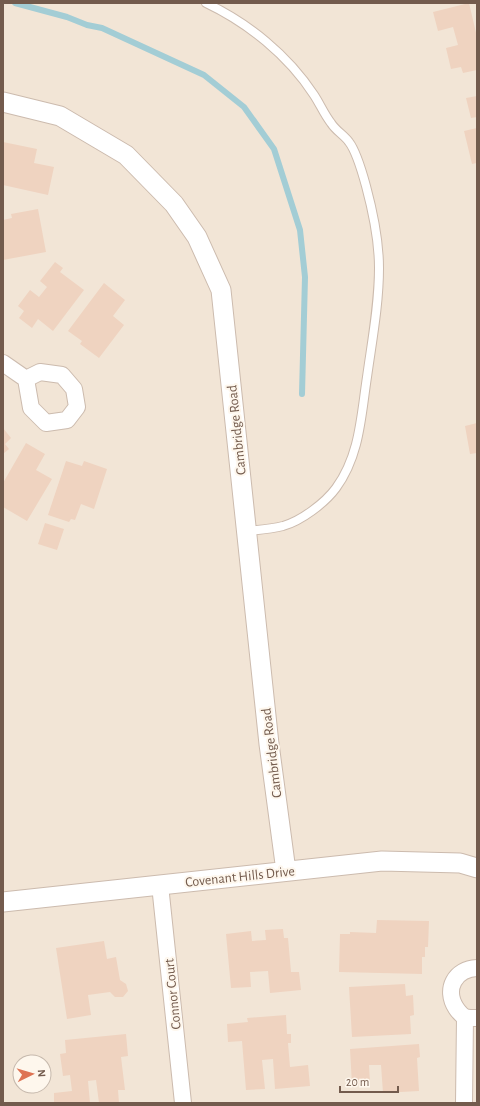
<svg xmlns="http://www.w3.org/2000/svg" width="480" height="1106" viewBox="0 0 480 1106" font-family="'Alegreya Sans',sans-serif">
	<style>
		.residential { fill: #f2e5d6; fill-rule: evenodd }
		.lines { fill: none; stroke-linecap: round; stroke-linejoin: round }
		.stream { stroke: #a3cdd5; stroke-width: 6 }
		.building { fill: #efd3c0 }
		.service-casing { stroke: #ccbbae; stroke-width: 10 }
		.minor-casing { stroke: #ccbbae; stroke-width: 18 }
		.tertiary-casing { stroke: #ccbbae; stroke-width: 21 }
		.service { stroke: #fff; stroke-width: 8 }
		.minor { stroke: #fff; stroke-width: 16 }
		.tertiary { stroke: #fff; stroke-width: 19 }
		.labels { text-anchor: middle; stroke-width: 4; stroke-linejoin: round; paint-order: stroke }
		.street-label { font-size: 14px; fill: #735b4d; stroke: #fef7ed }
	</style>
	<rect width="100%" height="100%" fill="#fbf3e7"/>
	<path class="residential" d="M 3,3 L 477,3 L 477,1103 L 3,1103 ZM 20,1062 L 44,1062 L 44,1086 L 20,1086 Z"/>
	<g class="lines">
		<path class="stream" d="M 15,3 L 67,17 L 87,25 L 102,28 L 204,75 L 244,107 L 274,149 L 300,230 L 305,277 L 302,394"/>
	</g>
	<path class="building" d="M 469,3 L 477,37 L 477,70 L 463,73 L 461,67 L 451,69 L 446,48 L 458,45 L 453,27 L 438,31 L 433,12 Z
		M 477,96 L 477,117 L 471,118 L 466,98 Z
		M 477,128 L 477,163 L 472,164 L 464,131 Z
		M 3,142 L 37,149 L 34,163 L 54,167 L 48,195 L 3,185 Z
		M 38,209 L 46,252 L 3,260 L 3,220 L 12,218 L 11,214 Z
		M 55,262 L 63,268 L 60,272 L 84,290 L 53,331 L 38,319 L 32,328 L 19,318 L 24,311 L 18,306 L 30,290 L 39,297 L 47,287 L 40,281 Z
		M 104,283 L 125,300 L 113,316 L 124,325 L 99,358 L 80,344 L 82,341 L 68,331 Z
		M 477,423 L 477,453 L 470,454 L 465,426 Z
		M 3,428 L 11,438 L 5,444 L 9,449 L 3,454 Z
		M 26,443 L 45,454 L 36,470 L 52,479 L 27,521 L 3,507 L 3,483 Z
		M 66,461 L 82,466 L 84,461 L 107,469 L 94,509 L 81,504 L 75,520 L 71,519 L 69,522 L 48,515 Z
		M 45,523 L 64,529 L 57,550 L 38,544 Z
		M 377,920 L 429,921 L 428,947 L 425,947 L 425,957 L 422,957 L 422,974 L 339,972 L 340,934 L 350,934 L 350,932 L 376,933 Z
		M 283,929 L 284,938 L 288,938 L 291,972 L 299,972 L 301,990 L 270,993 L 268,971 L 250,972 L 251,987 L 231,988 L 226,934 L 251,931 L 252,941 L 266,940 L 265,930 Z
		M 104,941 L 107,959 L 116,957 L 120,980 L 126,984 L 128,991 L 123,997 L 115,997 L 110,992 L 88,995 L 91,1015 L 67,1019 L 56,948 Z
		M 405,984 L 406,996 L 413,995 L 414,1015 L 410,1016 L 411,1034 L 352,1037 L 349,987 Z
		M 286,1015 L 287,1034 L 291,1034 L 291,1043 L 288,1043 L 290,1067 L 308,1065 L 310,1086 L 275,1089 L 273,1059 L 262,1060 L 265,1089 L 246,1090 L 242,1041 L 228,1042 L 227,1024 L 248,1022 L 247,1018 Z
		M 126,1034 L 128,1056 L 121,1057 L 125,1090 L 118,1090 L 119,1103 L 99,1103 L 96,1080 L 88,1081 L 90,1103 L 54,1103 L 54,1093 L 72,1091 L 70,1075 L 63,1076 L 60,1054 L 66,1053 L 65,1040 Z
		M 419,1044 L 420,1057 L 417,1058 L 419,1091 L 383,1093 L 381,1065 L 369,1065 L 370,1084 L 352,1085 L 350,1049 Z"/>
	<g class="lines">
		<g class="service-casing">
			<path id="service" d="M 206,3 C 248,23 288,55 314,95 C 320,104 324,114 331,123 C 336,131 344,135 349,142 C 356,151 363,175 366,186 C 373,212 379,240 379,268 C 379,304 372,341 367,377 C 361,416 360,455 336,488 C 325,503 301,521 283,526 C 271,529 259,530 247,531"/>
		</g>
		<g class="minor-casing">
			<path id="minor" d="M 3,363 L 26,379 L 31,408 L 46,423 L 67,420 L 77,407 L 74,389 L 62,375 L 40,372 L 26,379
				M 160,885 L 183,1103
				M 477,968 C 455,969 444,989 456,1008 C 458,1011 461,1015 465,1017 C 468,1018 473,1018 477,1018
				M 464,1103 L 465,1017"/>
		</g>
		<g class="tertiary-casing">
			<path id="tertiary" d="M 3,102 L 60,116 L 126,155 L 174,204 L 197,237 L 221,290 L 269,744 L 286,871
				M 3,902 L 382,861 L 460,863 L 477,868"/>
		</g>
		<use href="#service" class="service"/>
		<use href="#minor" class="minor"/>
		<use href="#tertiary" class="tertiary"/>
	</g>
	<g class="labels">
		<g class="street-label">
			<text transform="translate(236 430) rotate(-96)" y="5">Cambridge Road</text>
			<text transform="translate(271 753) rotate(-97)" y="5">Cambridge Road</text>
			<text transform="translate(240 876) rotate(-6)" y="5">Covenant Hills Drive</text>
			<text transform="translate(172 994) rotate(-96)" y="5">Connor Court</text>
		</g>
	</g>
	<rect width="480" height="1106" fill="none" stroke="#735b4d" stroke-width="8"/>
	<g transform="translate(32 1074) rotate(85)"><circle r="19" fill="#fef7ed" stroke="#c6b9ad"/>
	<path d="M0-3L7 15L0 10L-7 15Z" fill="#de7353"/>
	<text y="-6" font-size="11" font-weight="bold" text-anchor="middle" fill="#735b4d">N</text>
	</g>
	<path d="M340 1086v6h58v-6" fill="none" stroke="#735b4d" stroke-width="2"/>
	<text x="346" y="1086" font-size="12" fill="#735b4d" stroke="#fef7ed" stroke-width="3" paint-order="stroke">20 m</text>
</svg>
